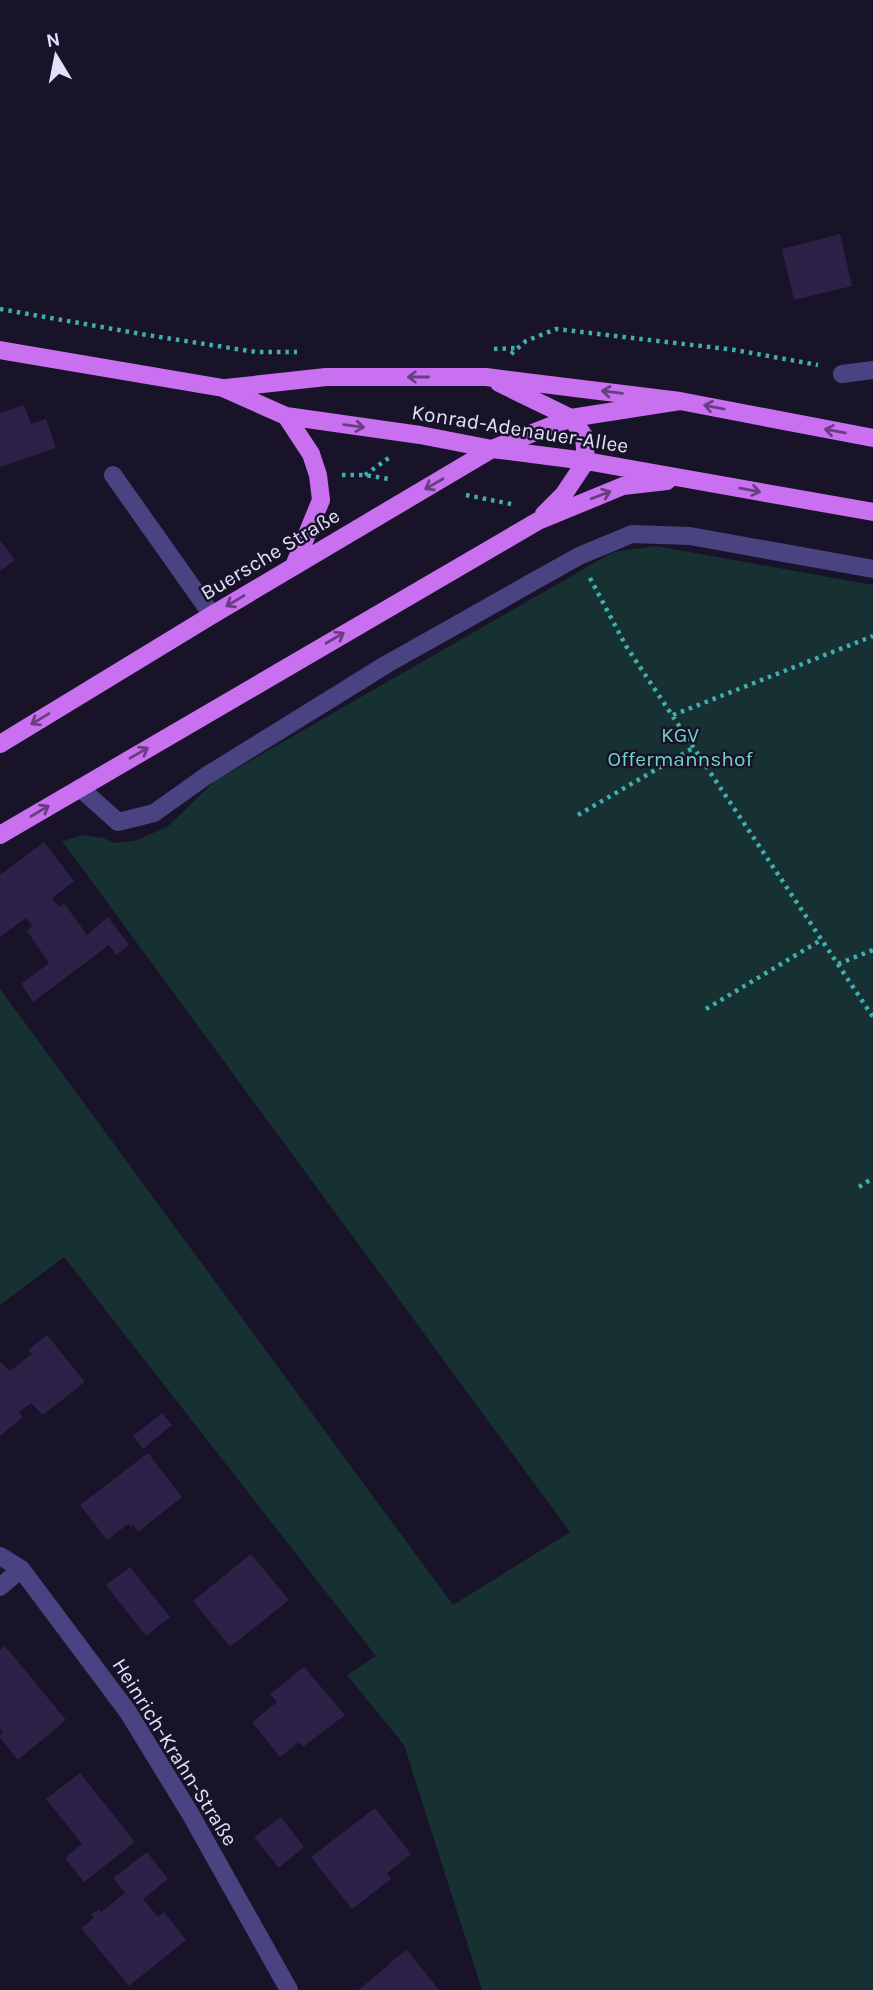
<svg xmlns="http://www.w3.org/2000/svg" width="873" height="1990" viewBox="0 0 873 1990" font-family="Karla,sans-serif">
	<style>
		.green { fill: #173031 }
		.building { fill: #2c2147 }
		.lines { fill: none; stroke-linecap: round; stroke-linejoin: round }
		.path { stroke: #3eaeaf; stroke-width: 4.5; stroke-dasharray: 3.5 5; stroke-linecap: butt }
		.minor { stroke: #4a4382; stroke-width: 18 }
		.major { stroke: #c970f0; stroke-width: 18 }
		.oneway { stroke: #683d82 }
		.labels { text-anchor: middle; stroke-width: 5; stroke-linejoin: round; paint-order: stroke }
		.street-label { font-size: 21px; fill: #e3defb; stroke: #181328 }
		.park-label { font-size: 21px; fill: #70d5c3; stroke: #181328 }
	</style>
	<rect width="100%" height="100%" fill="#181328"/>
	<path class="green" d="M 656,546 L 873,585 L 873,1990 L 482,1990 L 404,1745 L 347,1675 L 376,1656 L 64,1257 L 0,1305 L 0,989 L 453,1605 L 570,1532 L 62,841 L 83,835 L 103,838 L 115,843 L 134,841 L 167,827 L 215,781 L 613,552 Z"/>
	<path class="building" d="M 840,234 L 852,286 L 794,300 L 782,249 Z
		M 24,405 L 31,424 L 46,419 L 56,448 L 0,467 L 0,413 Z
		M 0,540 L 15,560 L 0,571 Z
		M 44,842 L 74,881 L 52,898 L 59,907 L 64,903 L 87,935 L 108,917 L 129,945 L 116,955 L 109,945 L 33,1002 L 21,984 L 49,963 L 27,931 L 32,926 L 26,918 L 0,937 L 0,875 Z
		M 47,1335 L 85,1382 L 43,1415 L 31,1403 L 19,1412 L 23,1417 L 0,1436 L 0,1362 L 10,1371 L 32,1354 L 28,1350 Z
		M 162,1413 L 172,1425 L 143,1449 L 133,1436 Z
		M 148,1453 L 182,1497 L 138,1532 L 133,1525 L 131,1527 L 128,1524 L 107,1540 L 80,1505 Z
		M 251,1554 L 289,1600 L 230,1647 L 193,1601 Z
		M 130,1567 L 170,1617 L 146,1636 L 106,1585 Z
		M 5,1646 L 66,1720 L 18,1760 L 0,1738 L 0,1735 L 3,1732 L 0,1728 L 0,1650 Z
		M 304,1667 L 345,1715 L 303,1747 L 299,1742 L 280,1757 L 252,1722 L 277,1702 L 270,1694 Z
		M 80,1773 L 135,1842 L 84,1882 L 65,1858 L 82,1844 L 46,1799 Z
		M 375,1808 L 411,1854 L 387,1873 L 391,1879 L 352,1909 L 311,1857 Z
		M 281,1817 L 304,1847 L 279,1868 L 254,1837 Z
		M 147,1852 L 168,1879 L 143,1899 L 158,1917 L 164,1912 L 186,1940 L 129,1986 L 81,1928 L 94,1918 L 91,1914 L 99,1909 L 101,1912 L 125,1893 L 113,1878 Z
		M 407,1950 L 439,1990 L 358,1990 L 389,1965 L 388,1964 Z"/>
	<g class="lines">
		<path class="path" d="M 0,309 L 147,335 L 256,352 L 297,352
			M 494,349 L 517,348
			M 511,354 L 526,341 L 556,329 L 735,350 L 818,365
			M 342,475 L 365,475 L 389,479
			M 365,475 L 390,457
			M 466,495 L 516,505
			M 590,578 L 626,646 L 873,1017
			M 673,715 L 873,636
			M 578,815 L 693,748
			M 838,964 L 873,950
			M 706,1009 L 821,940
			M 859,1187 L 873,1178"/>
		<path class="minor" d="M 842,374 L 873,370
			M 113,475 L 212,615
			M 80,788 L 118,822 L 154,813 L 206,776 L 387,664 L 579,556 L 632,534 L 690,536 L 873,569
			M 0,1556 L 21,1569 L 128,1712 L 191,1815 L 289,1990
			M 0,1587 L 21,1569"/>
		<path class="major" d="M 0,350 L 223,388 L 286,416 L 420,435 L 492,449 L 586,461 L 873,512
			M 499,383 L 571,418 L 584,436 L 586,461 L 564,494 L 544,514
			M 226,388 L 326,377 L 486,377 L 680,401 L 873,438
			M 286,416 L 311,454 L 318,475 L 321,500 L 294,566
			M 0,744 L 212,615 L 492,449 L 571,418 L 680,401
			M 0,835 L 538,521 L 623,486 L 667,481"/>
	</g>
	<defs><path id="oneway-shaft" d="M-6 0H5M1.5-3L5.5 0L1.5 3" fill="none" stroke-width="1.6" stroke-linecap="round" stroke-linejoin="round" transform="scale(1.75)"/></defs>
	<g class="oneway">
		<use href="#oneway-shaft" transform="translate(418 377) rotate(180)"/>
		<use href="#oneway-shaft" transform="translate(612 392) rotate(-173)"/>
		<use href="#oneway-shaft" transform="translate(714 407) rotate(-169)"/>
		<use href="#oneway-shaft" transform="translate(354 426) rotate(8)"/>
		<use href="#oneway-shaft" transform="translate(835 431) rotate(-170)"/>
		<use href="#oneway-shaft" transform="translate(434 484) rotate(150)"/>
		<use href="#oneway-shaft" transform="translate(750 490) rotate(10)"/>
		<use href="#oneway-shaft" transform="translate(601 495) rotate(-21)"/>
		<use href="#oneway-shaft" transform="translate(235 601) rotate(149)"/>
		<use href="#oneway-shaft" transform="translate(335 638) rotate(-30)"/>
		<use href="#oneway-shaft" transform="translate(40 719) rotate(149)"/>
		<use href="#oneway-shaft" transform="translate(139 753) rotate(-30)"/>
		<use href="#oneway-shaft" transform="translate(40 811) rotate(-31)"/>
	</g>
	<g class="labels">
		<g class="street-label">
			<text transform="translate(520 429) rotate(9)" y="7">Konrad-Adenauer-Allee</text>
			<text transform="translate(270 554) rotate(-31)" y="7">Buersche Straße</text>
			<text transform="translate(175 1752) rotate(58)" y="7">Heinrich-Krahn-Straße</text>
		</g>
		<g class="park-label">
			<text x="680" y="742">KGV<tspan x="680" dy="24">Offermannshof</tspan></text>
		</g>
	</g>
	<g transform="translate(56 56) rotate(350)" stroke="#181328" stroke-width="5" paint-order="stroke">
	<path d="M0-5L12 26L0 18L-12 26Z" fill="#e3defb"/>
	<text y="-10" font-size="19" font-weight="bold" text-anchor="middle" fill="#e3defb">N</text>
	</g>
</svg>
